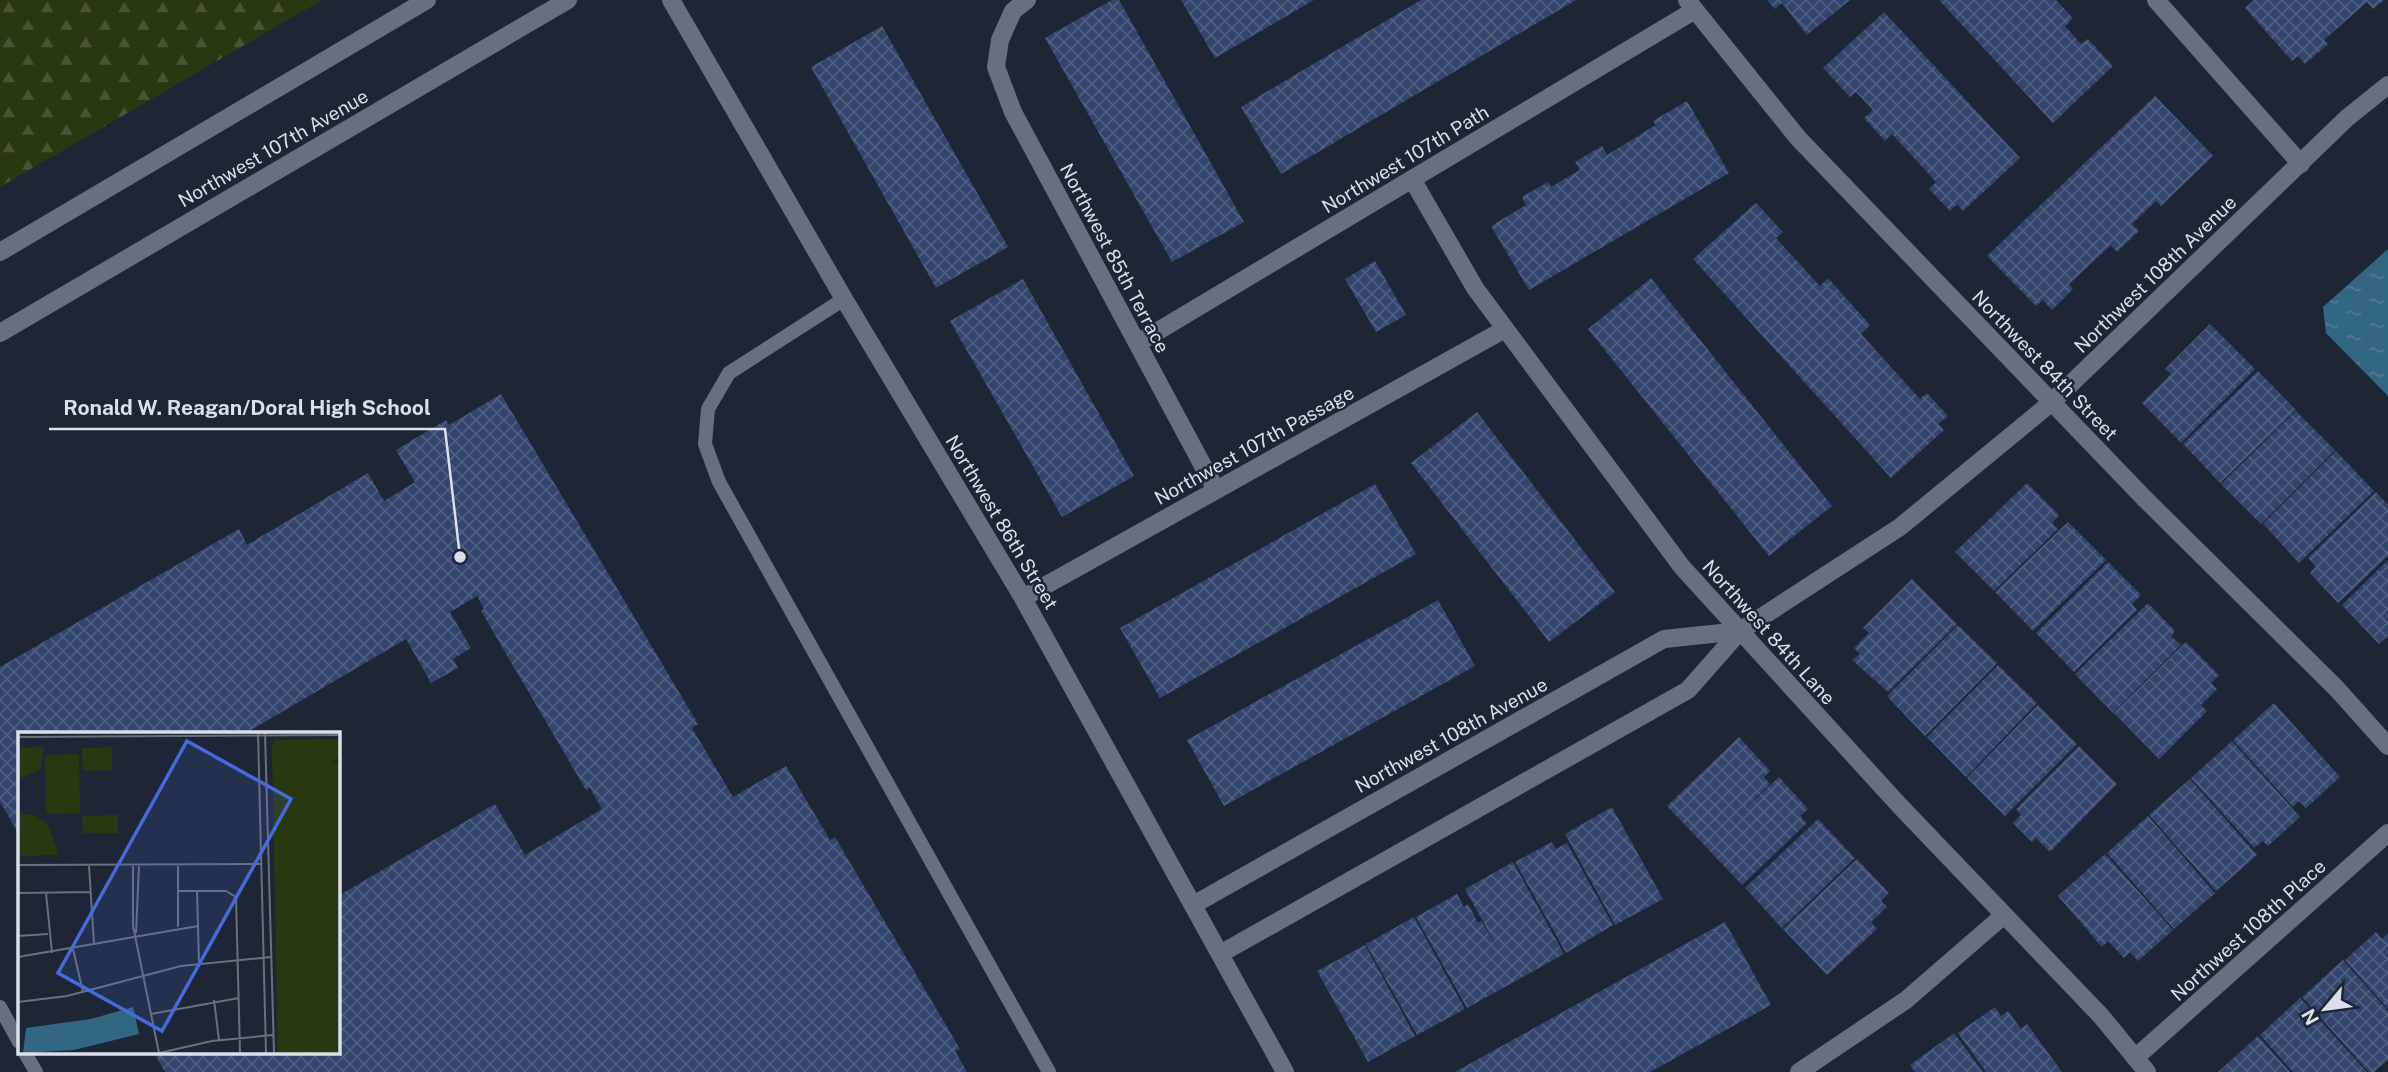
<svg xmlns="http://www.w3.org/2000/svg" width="2388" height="1072" viewBox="0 0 2388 1072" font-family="'Public Sans',sans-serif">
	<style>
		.forest { fill: url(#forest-firs) }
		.water { fill: url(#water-ripples) }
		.building { fill: url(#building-cross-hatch) }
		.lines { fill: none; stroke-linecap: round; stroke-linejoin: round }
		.service { stroke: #677083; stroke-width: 14 }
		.minor { stroke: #677083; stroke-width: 18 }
		.secondary { stroke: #677083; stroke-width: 18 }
		.labels { text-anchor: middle; stroke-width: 5; stroke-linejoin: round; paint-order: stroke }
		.street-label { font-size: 19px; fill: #dadfea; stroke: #1e2635 }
		.inset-road { fill: none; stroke: #69707d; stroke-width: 2 }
		.view { fill: #436bdc; fill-opacity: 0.15; stroke: #436bdc; stroke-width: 3.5 }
		.inset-edge { fill: none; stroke: #dadfea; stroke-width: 3.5 }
		.leader { fill: none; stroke: #dadfea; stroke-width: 2.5 }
		.callout-dot { fill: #dadfea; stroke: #1e2635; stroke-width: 2.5 }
		.callout-label { font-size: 21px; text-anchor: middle; font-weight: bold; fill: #dadfea; stroke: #1e2635; stroke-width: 5; stroke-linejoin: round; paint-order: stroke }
	</style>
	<defs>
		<pattern id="forest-firs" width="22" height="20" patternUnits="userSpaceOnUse" patternTransform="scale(1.75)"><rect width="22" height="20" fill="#2a3811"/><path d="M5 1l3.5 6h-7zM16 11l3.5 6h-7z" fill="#485434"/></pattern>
		<pattern id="water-ripples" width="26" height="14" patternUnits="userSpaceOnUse" patternTransform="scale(1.75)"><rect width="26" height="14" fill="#326784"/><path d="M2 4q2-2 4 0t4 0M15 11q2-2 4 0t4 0" fill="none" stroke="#4f7c96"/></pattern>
		<pattern id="building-cross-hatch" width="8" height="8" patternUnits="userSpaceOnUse" patternTransform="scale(1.75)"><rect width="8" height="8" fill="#31456d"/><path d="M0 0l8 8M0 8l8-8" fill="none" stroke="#4e5f82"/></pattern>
	</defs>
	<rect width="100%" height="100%" fill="#1e2635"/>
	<path class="forest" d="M 0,0 L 322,0 L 0,187 Z"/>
	<path class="water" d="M 2388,249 L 2388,396 L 2326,333 L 2323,307 Z"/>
	<path class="building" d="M 1112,0 L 1119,0 L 1244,222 L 1172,262 L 1045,38 Z
		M 1181,0 L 1314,0 L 1215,58 Z
		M 1421,0 L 1576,0 L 1281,174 L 1241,107 Z
		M 1767,0 L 1850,0 L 1807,35 L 1782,3 L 1775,9 Z
		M 1939,0 L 2056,0 L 2073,18 L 2065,26 L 2081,44 L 2088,39 L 2113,66 L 2053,123 Z
		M 2254,0 L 2384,0 L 2373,9 L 2367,2 L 2324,40 L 2328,44 L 2305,64 L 2298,56 L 2292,61 L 2245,8 Z
		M 1884,12 L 2020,158 L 1963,211 L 1957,204 L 1950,211 L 1929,189 L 1936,182 L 1892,134 L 1885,141 L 1864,118 L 1873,110 L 1856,92 L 1850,97 L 1823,68 Z
		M 882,26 L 1008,247 L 936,288 L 811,67 Z
		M 2155,96 L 2213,156 L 2161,206 L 2156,201 L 2132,224 L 2139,231 L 2117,252 L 2111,245 L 2069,284 L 2073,289 L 2052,310 L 2043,300 L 2036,306 L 1987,256 Z
		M 1687,101 L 1729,173 L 1529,290 L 1491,226 L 1526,205 L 1522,197 L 1548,182 L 1551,187 L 1580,170 L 1575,162 L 1602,146 L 1607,155 L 1656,125 L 1653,121 Z
		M 1756,203 L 1783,232 L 1776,238 L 1820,286 L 1828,278 L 1870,325 L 1861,334 L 1920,399 L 1927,393 L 1948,416 L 1938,424 L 1944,430 L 1891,478 L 1693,259 Z
		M 1375,261 L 1406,315 L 1376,332 L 1345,279 Z
		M 1651,278 L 1832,506 L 1769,556 L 1588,329 Z
		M 1023,279 L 1134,476 L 1062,517 L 950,321 Z
		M 2210,324 L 2255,369 L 2181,443 L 2142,403 L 2171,374 L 2165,369 Z
		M 2258,371 L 2296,410 L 2220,483 L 2183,444 Z
		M 501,394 L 698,724 L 692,728 L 733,797 L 786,766 L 830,840 L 835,837 L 960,1049 L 955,1051 L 967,1072 L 165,1072 L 154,1053 L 338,1053 L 338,966 L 342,963 L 338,956 L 338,896 L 495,804 L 525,855 L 602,809 L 590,788 L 586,790 L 481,611 L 484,609 L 477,596 L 450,612 L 471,648 L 453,659 L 458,668 L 431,683 L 406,639 L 244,734 L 19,734 L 19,834 L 0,802 L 0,667 L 239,529 L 247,545 L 368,473 L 384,501 L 415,482 L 396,450 L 446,420 L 449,425 Z
		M 2296,411 L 2335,450 L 2261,524 L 2221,484 Z
		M 1477,412 L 1615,592 L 1549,642 L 1411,463 Z
		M 2336,451 L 2374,491 L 2299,563 L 2263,524 Z
		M 2027,483 L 2059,515 L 2052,523 L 2058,529 L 1994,591 L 1955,552 Z
		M 1375,484 L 1416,554 L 1160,698 L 1120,628 Z
		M 2376,492 L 2388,505 L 2388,556 L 2338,603 L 2310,573 L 2316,566 L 2308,558 Z
		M 2068,522 L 2106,560 L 2033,631 L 1995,592 Z
		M 2388,560 L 2388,636 L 2379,644 L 2342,605 Z
		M 2108,562 L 2141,595 L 2132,604 L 2137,610 L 2074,672 L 2036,633 Z
		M 1912,579 L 1957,624 L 1888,692 L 1852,660 L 1860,654 L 1854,648 L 1869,633 L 1863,628 Z
		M 1438,600 L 1475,666 L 1224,806 L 1187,740 Z
		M 2148,603 L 2175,631 L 2171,636 L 2181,645 L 2113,713 L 2075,674 Z
		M 1958,625 L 1997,663 L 1925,736 L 1887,696 Z
		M 2186,642 L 2219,675 L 2211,683 L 2217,689 L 2201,705 L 2207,711 L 2159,759 L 2114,713 Z
		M 1998,665 L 2037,703 L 1966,777 L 1927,737 Z
		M 2274,703 L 2340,777 L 2306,808 L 2299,801 L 2293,807 L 2233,740 Z
		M 2038,705 L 2077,744 L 2005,816 L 1967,778 Z
		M 1739,737 L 1770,771 L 1764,777 L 1770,784 L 1733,820 L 1779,777 L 1808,809 L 1800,816 L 1807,823 L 1742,885 L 1667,806 Z
		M 2232,741 L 2300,817 L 2268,846 L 2263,841 L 2254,848 L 2191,778 Z
		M 2079,746 L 2117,784 L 2050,852 L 2036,838 L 2032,842 L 2013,823 L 2021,815 L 2016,809 Z
		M 2190,779 L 2257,855 L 2216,891 L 2149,815 Z
		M 1612,807 L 1663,899 L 1615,925 L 1565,834 Z
		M 2148,816 L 2215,893 L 2174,929 L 2107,853 Z
		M 1818,819 L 1855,858 L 1782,928 L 1745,888 Z
		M 1552,842 L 1556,849 L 1567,843 L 1613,925 L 1566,953 L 1515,862 Z
		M 2105,854 L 2173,930 L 2138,961 L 2130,952 L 2124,958 L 2108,941 L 2102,947 L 2058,896 Z
		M 1857,859 L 1889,893 L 1881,901 L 1887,907 L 1871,922 L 1877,929 L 1827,975 L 1783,929 Z
		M 1513,862 L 1564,954 L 1467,1008 L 1416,917 L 1457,894 L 1464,907 L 1468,904 L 1478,923 L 1481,921 L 1498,949 L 1465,889 Z
		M 1414,917 L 1465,1009 L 1417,1035 L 1366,944 Z
		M 1725,922 L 1771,1005 L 1650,1072 L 1455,1072 Z
		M 2376,932 L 2382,939 L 2388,933 L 2388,1009 L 2345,960 Z
		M 1365,945 L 1415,1036 L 1368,1062 L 1317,971 Z
		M 2343,960 L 2388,1011 L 2388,1060 L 2374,1072 L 2369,1072 L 2302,997 Z
		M 2300,998 L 2367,1072 L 2293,1072 L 2260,1035 Z
		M 1995,1007 L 2001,1016 L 2008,1011 L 2021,1029 L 2027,1024 L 2062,1072 L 1986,1072 L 1958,1033 Z
		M 1954,1033 L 1983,1072 L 1915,1072 L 1910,1065 Z
		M 2258,1036 L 2290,1072 L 2218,1072 Z"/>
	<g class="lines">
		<path class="service" d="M 844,299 L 729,373 L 708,409 L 705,444 L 719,482 L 1049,1072
			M 0,1007 L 19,1042
			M 25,1053 L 36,1072"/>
		<path class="minor" d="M 671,0 L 844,299 L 1023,598 L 1285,1072
			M 1027,0 L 1013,11 L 1000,40 L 996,67 L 1013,112 L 1216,490
			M 1687,0 L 1798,138 L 2144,498 L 2337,689 L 2388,746
			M 2156,0 L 2301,164
			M 1412,179 L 1475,288 L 1682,567 L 1899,805 L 2101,1016 L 2147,1072
			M 1138,343 L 1695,10
			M 1023,598 L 1505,329
			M 1193,905 L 1664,639 L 1740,631
			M 1220,954 L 1688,690 L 1740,631 L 1900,527 L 2052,402 L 2347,118 L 2388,85
			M 2135,1058 L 2388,833
			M 1799,1072 L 1906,1000 L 2004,915"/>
		<path class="secondary" d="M 0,252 L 427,0
			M 0,333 L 568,0"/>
	</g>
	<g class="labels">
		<g class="street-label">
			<text transform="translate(273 148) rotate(-30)" y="7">Northwest 107th Avenue</text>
			<text transform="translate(1405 159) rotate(-31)" y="7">Northwest 107th Path</text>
			<text transform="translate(1115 258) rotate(62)" y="7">Northwest 85th Terrace</text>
			<text transform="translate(2155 274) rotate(-44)" y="7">Northwest 108th Avenue</text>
			<text transform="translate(2045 365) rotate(46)" y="7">Northwest 84th Street</text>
			<text transform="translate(1254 445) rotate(-29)" y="7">Northwest 107th Passage</text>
			<text transform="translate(1002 522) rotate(59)" y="7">Northwest 86th Street</text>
			<text transform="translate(1769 632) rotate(48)" y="7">Northwest 84th Lane</text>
			<text transform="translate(1451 735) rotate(-29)" y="7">Northwest 108th Avenue</text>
			<text transform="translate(2248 930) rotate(-42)" y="7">Northwest 108th Place</text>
		</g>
	</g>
	<g transform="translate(18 732)">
		<rect width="322" height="322" fill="#1e2635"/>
		<path d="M 322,7 L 322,24 L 315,29 L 322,34 L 322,321 L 260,321 L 254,13 L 257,8 Z" fill="#2a3811"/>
		<path d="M 26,15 L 22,38 L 0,47 L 0,16 ZM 94,15 L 94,38 L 65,39 L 64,16 ZM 61,22 L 62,81 L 28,82 L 27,23 ZM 0,80 L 18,84 L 30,92 L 41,123 L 0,124 ZM 100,83 L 100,101 L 65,101 L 64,84 Z" fill="#2a3811"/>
		<path d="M 115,275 L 121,302 L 56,318 L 5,321 L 8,296 L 73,287 Z" fill="#326784"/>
		<path class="inset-road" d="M 240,1 L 248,321M 247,1 L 256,321M 0,5 L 322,3M 0,133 L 244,132M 71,134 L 76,212M 115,134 L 115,194 L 141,321M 160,134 L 160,195M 160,159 L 208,159 L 218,165 L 222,321M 179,159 L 181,231M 0,161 L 72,160M 28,161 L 34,221M 118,201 L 121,134M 0,204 L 30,202M 55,217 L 65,260M 0,225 L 180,194M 196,268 L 201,308M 0,270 L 49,264 L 163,234 L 253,225M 133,282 L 221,266M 141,321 L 194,309 L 255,303"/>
		<path class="view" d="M 169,9 L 273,67 L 144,299 L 40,241 Z"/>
		<rect width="322" height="322" class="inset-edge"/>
	</g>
	<path class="leader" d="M460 557L445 429H49"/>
	<circle class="callout-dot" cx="460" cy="557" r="7"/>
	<g class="callout-label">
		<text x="247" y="415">Ronald W. Reagan/Doral High School</text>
	</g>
	<g transform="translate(2325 1009) rotate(241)" stroke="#1e2635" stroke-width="5" paint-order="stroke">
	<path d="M0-5L12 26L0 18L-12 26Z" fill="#dadfea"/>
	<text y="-10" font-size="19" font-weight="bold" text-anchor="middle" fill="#dadfea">N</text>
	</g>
</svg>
